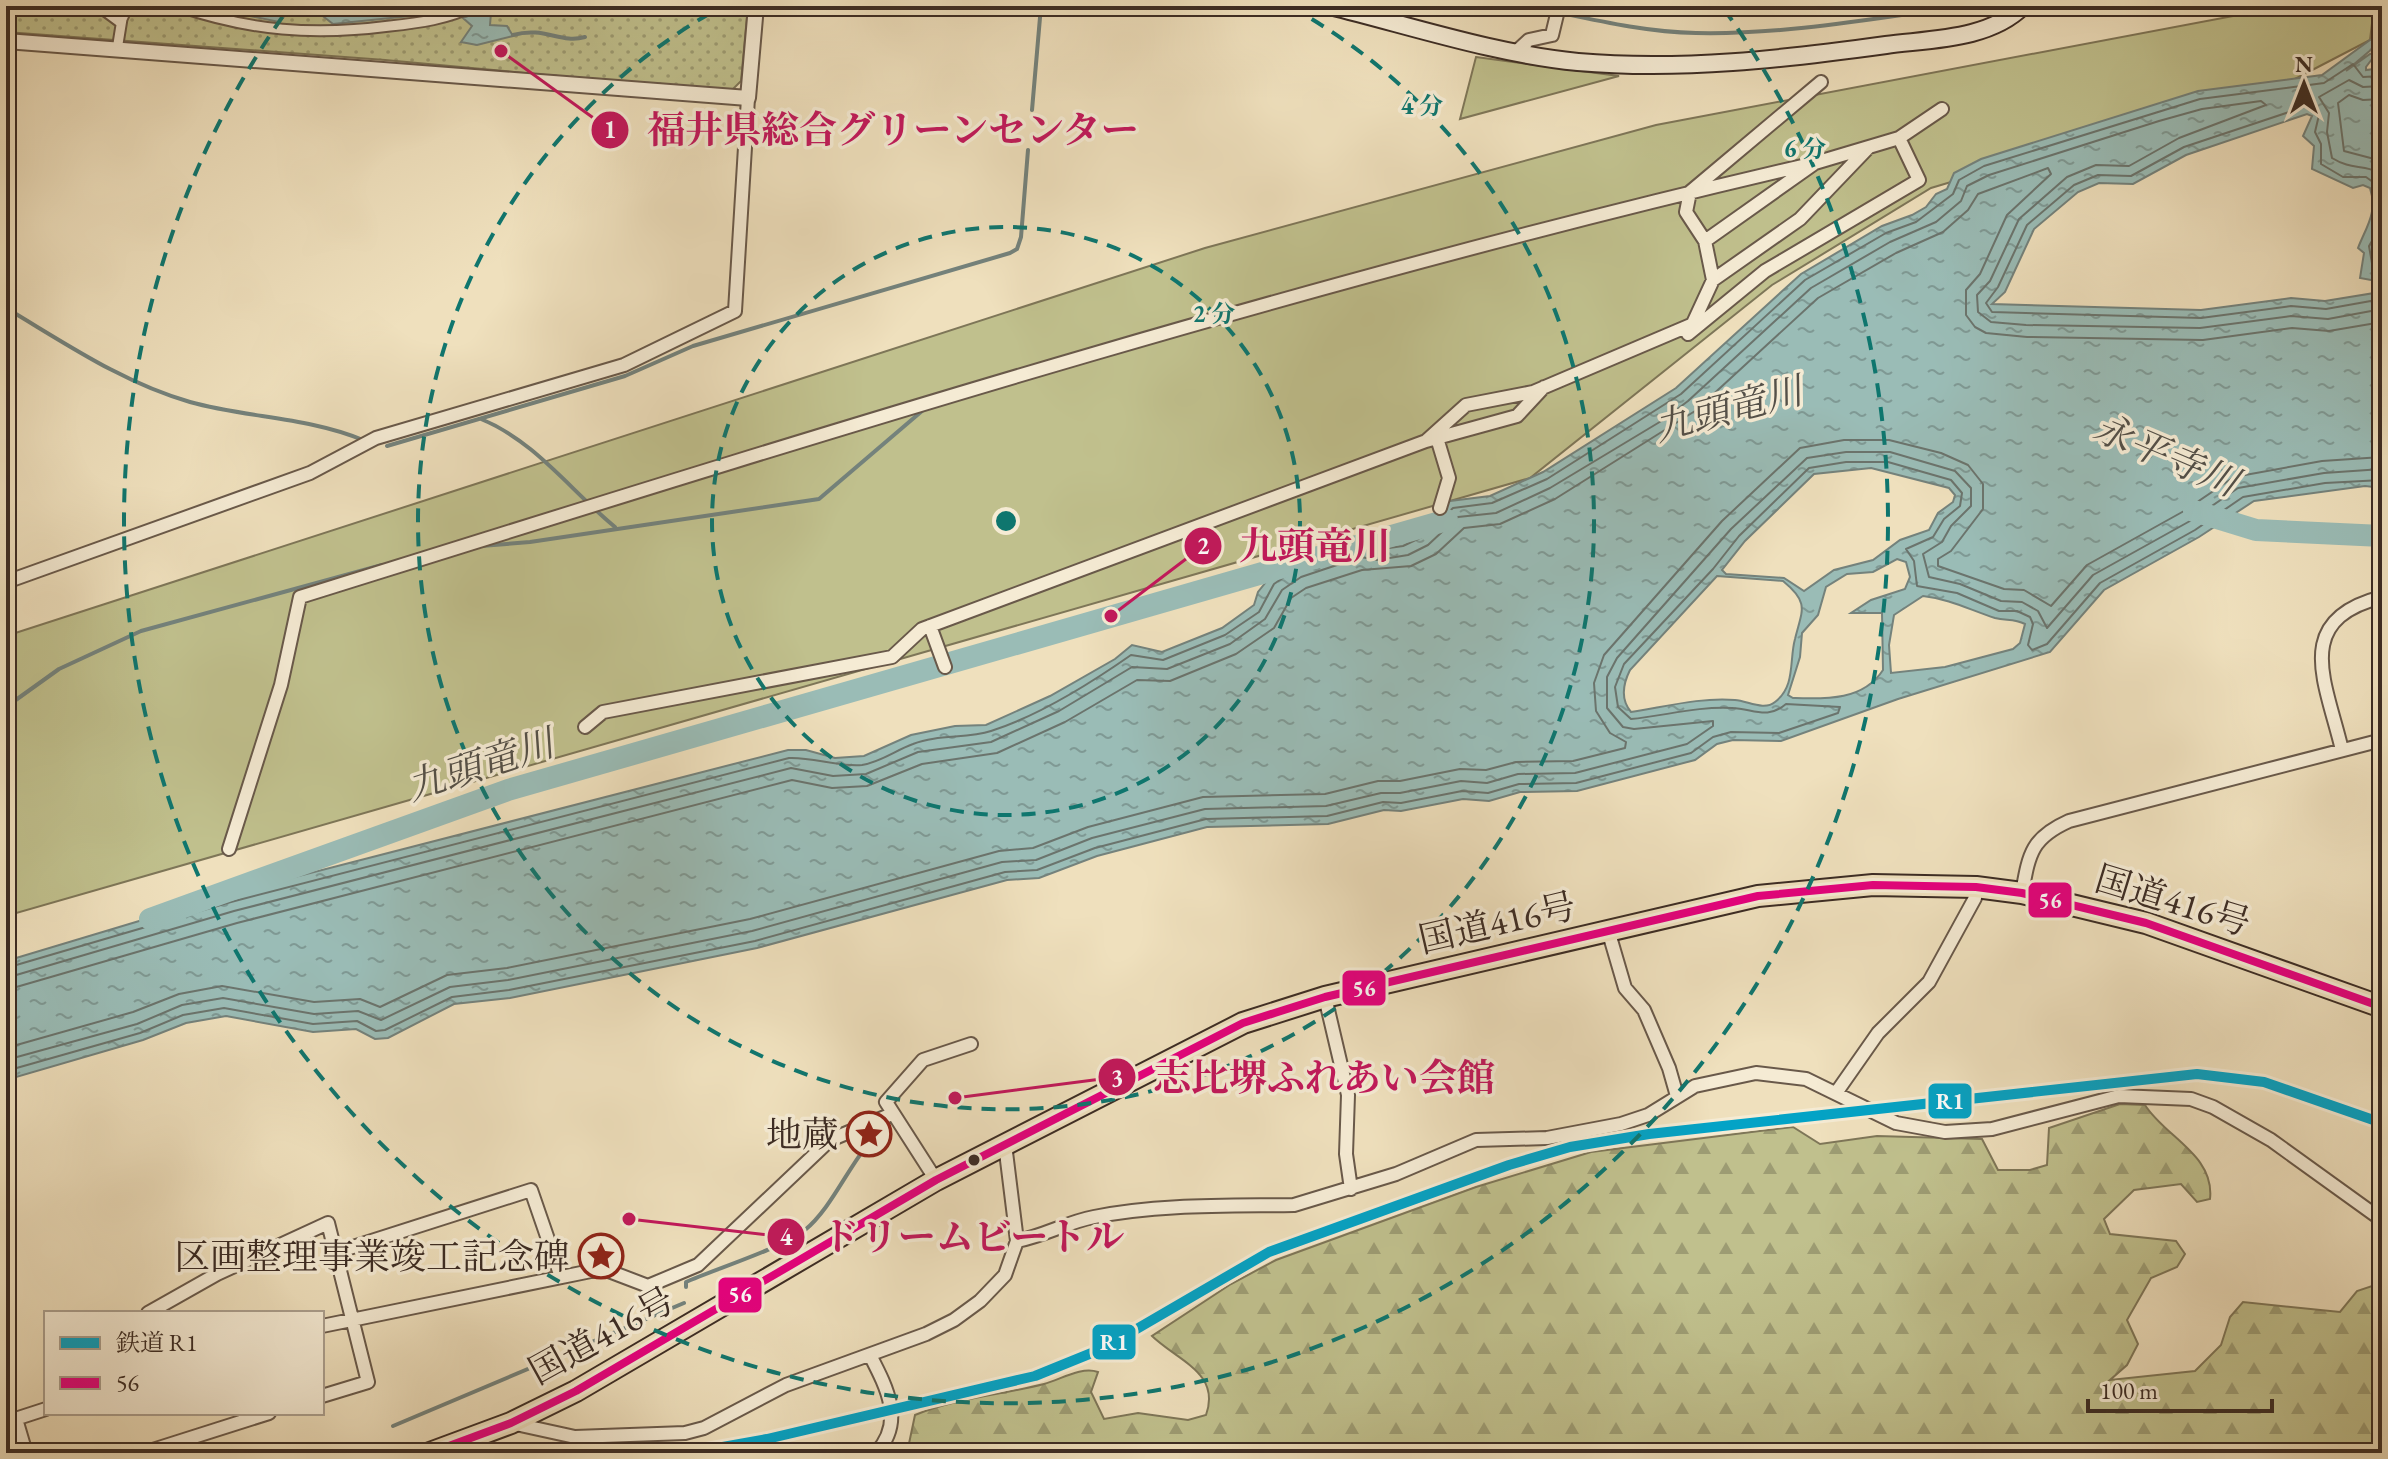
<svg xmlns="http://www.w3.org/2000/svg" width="2388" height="1459" viewBox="0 0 2388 1459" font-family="'EB Garamond','Noto Serif JP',serif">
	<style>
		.grass { fill: #c0c08d; stroke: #7e7658; stroke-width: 2 }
		.forest { fill: url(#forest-firs); stroke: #7e7658; stroke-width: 2 }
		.park { fill: url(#park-dots); stroke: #7e7658; stroke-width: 2 }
		.water { fill: url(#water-ripples); stroke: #74827c; stroke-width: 2; fill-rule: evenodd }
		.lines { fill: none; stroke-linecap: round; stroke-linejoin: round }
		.shore { stroke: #6b746d; stroke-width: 2 }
		.stream { stroke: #74827c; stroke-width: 4 }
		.river { stroke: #9abcb6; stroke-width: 22 }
		.pedestrian-casing { stroke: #69594a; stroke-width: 13 }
		.minor-casing { stroke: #69594a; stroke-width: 16 }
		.tertiary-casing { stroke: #69594a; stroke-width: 18 }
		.secondary-casing { stroke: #3c2c24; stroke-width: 20 }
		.trunk-casing { stroke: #3c2c24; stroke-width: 24 }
		.pedestrian { stroke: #f5ebd4; stroke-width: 9 }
		.minor { stroke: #f5ebd4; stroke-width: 12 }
		.tertiary { stroke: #f5ebd4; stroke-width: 14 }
		.secondary { stroke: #f5ebd4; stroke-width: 16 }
		.trunk { stroke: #efe0bd; stroke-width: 20 }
		.bus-1-casing { stroke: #f5ebd4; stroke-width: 14 }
		.bus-1 { stroke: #e5007d; stroke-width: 8 }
		.rail-1-casing { stroke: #f5ebd4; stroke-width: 16 }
		.rail-1 { stroke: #03a3c6; stroke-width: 10 }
		.ring { fill: none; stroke: #0f766e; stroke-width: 4; stroke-dasharray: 14 10 }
		.bus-dot { fill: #3c2c24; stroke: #f5ebd4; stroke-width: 3 }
		.labels { text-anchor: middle; stroke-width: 7; stroke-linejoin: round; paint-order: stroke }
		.street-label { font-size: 36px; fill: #3c2c24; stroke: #f5ebd4 }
		.poi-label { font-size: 36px; fill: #3c2c24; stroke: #f5ebd4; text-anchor: end }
		.water-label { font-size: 38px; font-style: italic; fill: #545048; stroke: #f5ebd4 }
		.centre { fill: #0f766e; stroke: #f5ebd4; stroke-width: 4 }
		.ring-label { font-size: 24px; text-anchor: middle; font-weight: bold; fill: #0f766e; stroke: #f5ebd4; stroke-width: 7; stroke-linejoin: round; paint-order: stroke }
		.leader { fill: none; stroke: #c2185b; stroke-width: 3 }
		.callout-dot { fill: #c2185b; stroke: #f5ebd4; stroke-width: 3 }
		.mark-label { font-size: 24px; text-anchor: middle; font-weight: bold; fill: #fff }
		.callout-label { font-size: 38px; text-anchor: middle; font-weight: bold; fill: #c2185b; stroke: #f5ebd4; stroke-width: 7; stroke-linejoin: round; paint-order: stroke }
		.line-badge { stroke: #f5ebd4; stroke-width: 3 }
		.badge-label { font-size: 22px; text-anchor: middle; font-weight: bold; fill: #fff }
	</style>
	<defs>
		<pattern id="forest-firs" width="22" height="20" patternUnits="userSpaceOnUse" patternTransform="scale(2)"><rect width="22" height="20" fill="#c0c08d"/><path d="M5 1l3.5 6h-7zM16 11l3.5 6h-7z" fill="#9d9c73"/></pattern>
		<pattern id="park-dots" width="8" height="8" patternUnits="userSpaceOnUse" patternTransform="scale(2)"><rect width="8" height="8" fill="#c0c08d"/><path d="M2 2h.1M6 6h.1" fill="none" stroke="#9d9c73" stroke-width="1.8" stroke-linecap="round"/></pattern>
		<pattern id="water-ripples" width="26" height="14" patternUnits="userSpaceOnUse" patternTransform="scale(2)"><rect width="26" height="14" fill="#9abcb6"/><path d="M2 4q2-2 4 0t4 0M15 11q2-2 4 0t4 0" fill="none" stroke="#7f9994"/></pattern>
	</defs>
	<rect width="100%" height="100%" fill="#efe0bd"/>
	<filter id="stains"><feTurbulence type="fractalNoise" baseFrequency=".0025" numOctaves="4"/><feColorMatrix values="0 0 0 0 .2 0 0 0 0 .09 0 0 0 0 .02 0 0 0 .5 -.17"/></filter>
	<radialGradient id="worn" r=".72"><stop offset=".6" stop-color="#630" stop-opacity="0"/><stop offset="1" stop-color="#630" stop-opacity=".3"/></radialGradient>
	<path class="grass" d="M 2286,6 L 2374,6 L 2370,40 L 2293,80 L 1931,188 L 1772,285 L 1530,478 L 6,916 L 6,636 L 1205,248 L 1656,125 Z
		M 1476,57 L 1619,76 L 1460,119 Z"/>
	<path class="forest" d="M 2120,1104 L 2145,1105 C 2165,1137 2215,1155 2210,1199 L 2197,1202 L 2181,1184 L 2134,1190 L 2104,1219 L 2110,1234 L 2176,1241 L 2185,1254 L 2177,1267 L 2151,1278 L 2127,1320 L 2138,1344 L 2127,1365 L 2110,1380 L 2195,1371 L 2221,1345 L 2230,1317 L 2243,1302 L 2340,1312 L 2357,1291 L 2372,1286 L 2382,1290 L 2382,1453 L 907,1453 L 915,1415 C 956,1398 1001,1395 1044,1384 C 1060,1380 1081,1366 1098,1372 L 1091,1392 L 1104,1419 L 1138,1413 L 1188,1420 L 1206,1415 C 1221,1373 1178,1361 1152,1336 L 1231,1284 L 1276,1260 L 1476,1187 L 1591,1152 L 1793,1127 L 1820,1144 L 1877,1136 L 1982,1139 L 1998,1170 L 2030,1170 L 2047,1165 L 2049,1128 Z"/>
	<path class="park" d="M 6,6 L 748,6 L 741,81 L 730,92 L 385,60 L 6,32 Z"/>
	<path class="water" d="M 202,6 L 397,6 L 429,9 L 429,14 L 333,24 L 310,6 L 291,9 L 279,22 Z
		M 478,12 L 491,13 L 490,25 L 507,26 L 513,36 L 477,45 L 461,42 L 472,26 L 463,18 Z
		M 2382,38 L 2382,47 L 2372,49 L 2346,71 L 2370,54 L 2382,51 L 2382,55 L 2372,59 L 2366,67 L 2366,70 L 2382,68 L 2382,282 L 2360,278 L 2364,253 L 2358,248 C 2366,227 2378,213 2370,188 L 2363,185 L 2353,188 L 2312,169 L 2314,146 L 2303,136 L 2312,116 L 2307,114 L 2186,155 L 2133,184 L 2099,183 L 2078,192 L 2034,229 L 2005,292 L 1992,304 L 2201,310 L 2291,298 L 2325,301 L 2380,292 L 2382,283 L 2382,488 L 2365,486 L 2254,501 L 2199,537 L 2104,590 L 2050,652 L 1898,699 L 1781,741 L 1733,740 L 1717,744 L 1695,760 L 1577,791 L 1520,792 L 1489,801 L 1463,799 L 1401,811 L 1384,810 L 1328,824 L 1207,827 L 1097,856 L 1039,878 L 1007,880 L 757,948 L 510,998 L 454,1004 L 388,1038 L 375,1039 L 356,1029 L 313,1032 L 226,1016 L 186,1023 L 143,1040 L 6,1080 L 6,961 L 229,894 L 788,750 L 806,750 L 835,758 L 864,756 L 911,735 L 955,726 L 986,725 L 1050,696 L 1115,659 L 1132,645 L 1162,652 L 1222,628 L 1254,605 L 1258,592 L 1274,572 L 1294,560 L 1360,538 L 1375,542 L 1400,539 L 1417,531 L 1450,501 L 1490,496 L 1543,472 L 1676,388 L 1801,274 L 1882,226 L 1912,215 L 1926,207 L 1936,194 L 1947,189 L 1954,173 L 1981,159 L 2198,91 L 2322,75 L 2370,40 ZM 1871,468 L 1949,488 L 1955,495 L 1953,502 L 1938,513 L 1929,530 L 1900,540 L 1873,560 L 1834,570 L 1804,591 L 1784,578 L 1726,574 L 1722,570 L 1745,541 L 1814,474 ZM 1897,559 L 1906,562 L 1910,577 L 1905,589 L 1871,600 L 1851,613 L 1882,613 L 1883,670 C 1863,701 1825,699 1793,698 L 1788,695 L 1800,657 L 1802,633 L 1818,615 L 1826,587 L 1847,574 L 1873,572 ZM 1717,576 L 1783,581 C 1810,603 1802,610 1795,639 C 1789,660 1796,686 1775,702 C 1764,711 1748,701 1735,700 C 1701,697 1664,707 1631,712 C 1620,699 1623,684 1630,670 ZM 1923,596 C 1950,599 1970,610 1995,618 C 2006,621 2014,618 2025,624 L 2020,643 L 2013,649 L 1945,667 L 1891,673 L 1889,645 L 1894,615 Z"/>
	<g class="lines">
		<path class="shore" d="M 326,6 L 339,16 L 421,6
			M 2382,86 L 2363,87 L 2349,80 L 2319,97 L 2329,113 L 2327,132 L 2332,158 C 2353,171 2364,163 2382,175
			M 2382,99 L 2363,100 L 2349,95 L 2338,103 L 2344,151 L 2382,161
			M 2382,273 L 2373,269 L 2369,246 C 2381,228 2384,205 2377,185 L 2366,177 L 2343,177 L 2321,164 L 2321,144 L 2315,132 L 2319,115 L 2307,106 L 2184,147 L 2131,176 L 2098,175 L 2074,185 L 2027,225 L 1998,287 L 1986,303 L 1992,312 L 2201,318 L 2291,306 L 2326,309 L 2382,299
			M 6,968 L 231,902 L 789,758 C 814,757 836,767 862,765 C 881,762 896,750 913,744 C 938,734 967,739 991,731 C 1038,716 1091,683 1131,655 L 1163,660 L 1225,635 L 1259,612 L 1274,584 L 1297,568 L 1360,547 L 1375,550 L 1403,546 L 1422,537 L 1453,508 L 1492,503 L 1547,479 L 1681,394 L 1805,280 L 1886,233 L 1916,222 L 1953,194 L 1959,180 L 1984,166 L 2200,99 L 2324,83 L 2353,64 L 2363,77 L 2382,76
			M 6,978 L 234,911 L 791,768 L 833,776 L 866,774 L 918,752 L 991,742 L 1059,711 L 1132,667 L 1167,669 L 1230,644 L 1265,619 L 1282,590 L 1301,577 L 1361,557 L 1377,560 L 1408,555 L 1428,545 L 1458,517 L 1496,513 L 1550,488 L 1663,420 L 1688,401 L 1811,288 L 1890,242 L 1936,222 L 1961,201 L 1967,186 L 1989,175 L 2159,121 L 2202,109 L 2261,101 L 2266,105 L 2179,138 L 2129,166 L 2096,165 L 2067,177 L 2019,219 L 1990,281 L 1977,295 L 1978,312 L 1991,322 L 2026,325 L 2200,328 L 2291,316 L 2328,319 L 2382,309
			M 6,990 L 237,923 L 792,780 L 832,788 L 867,786 L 922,764 L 997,753 L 1065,722 L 1137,680 L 1170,681 L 1236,654 L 1274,628 L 1291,598 L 1306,588 L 1362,570 L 1411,566 L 1436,554 L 1464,528 L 1500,524 L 1555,499 L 1695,411 L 1818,298 L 1896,253 L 1943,232 L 1968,210 L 1978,194 L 2048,168 L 2051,174 L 2007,215 L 1980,274 L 1966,290 L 1966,315 L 1975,327 L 1986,333 L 2027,337 L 2203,340 L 2292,328 L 2329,331 L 2382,322
			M 6,1048 L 133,1012 L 179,994 L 222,986 L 314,1002 L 360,999 L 380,1007 L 447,975 L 507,968 L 750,919 L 999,851 L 1033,848 L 1088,827 L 1203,797 L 1325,794 L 1378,781 L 1400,781 L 1460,769 L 1486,770 L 1516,762 L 1573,761 L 1625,748 L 1626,742 L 1610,733 L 1596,711 L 1594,683 L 1604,655 L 1722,521 L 1800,448 L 1844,440 L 1889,440 L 1941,453 L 1968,465 L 1983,484 L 1983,509 L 1951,551 L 1938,559 L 1938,566 L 2004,589 L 2024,590 L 2051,606 L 2087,565 L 2184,511 L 2234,477 L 2322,461 L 2382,457
			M 6,1060 L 137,1024 L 182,1005 L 223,998 L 314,1014 L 358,1011 L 381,1020 L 450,987 L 508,980 L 752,931 L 1002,862 L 1036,860 L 1092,838 L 1205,809 L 1326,806 L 1381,793 L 1400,793 L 1461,781 L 1487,783 L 1518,774 L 1575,773 L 1687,744 L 1713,726 L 1713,721 L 1634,729 L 1623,727 L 1607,708 L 1607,677 L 1617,658 L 1731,529 L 1807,458 L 1846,452 L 1890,452 L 1955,471 L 1971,488 L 1971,506 L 1951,526 L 1942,542 L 1923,554 L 1929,577 L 1960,584 L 2001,601 L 2022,602 L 2038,611 L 2047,628 L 2093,575 L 2190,521 L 2238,488 L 2324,473 L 2382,469
			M 6,1071 L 140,1033 L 183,1015 L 224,1008 L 313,1024 L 357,1021 L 376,1031 L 385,1030 L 452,997 L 509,990 L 755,941 L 1005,872 L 1037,870 L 1095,848 L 1206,819 L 1327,816 L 1383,802 L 1401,803 L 1462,791 L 1488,793 L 1519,784 L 1576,783 L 1691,753 L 1713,737 L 1731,732 L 1779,733 L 1838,713 L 1840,707 L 1786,704 C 1767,720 1754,709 1732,708 C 1698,706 1664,716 1631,719 L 1618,707 L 1615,687 L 1624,664 L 1713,569 L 1739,536 L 1809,468 L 1846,462 L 1888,462 L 1951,480 L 1962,493 L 1960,506 L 1944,519 L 1933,537 L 1906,549 L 1914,561 L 1917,586 L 1957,593 L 1999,611 L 2017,611 L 2030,617 L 2033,624 L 2028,645 L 2032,650 L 2047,644 L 2100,583 L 2195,530 L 2243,497 L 2325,483 L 2382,480"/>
		<path class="stream" d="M 1527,6 C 1583,17 1639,32 1696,33 C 1785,35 1876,18 1964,6
			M 429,11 L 451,12
			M 513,35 C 545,26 560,44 585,37
			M 1032,110 L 1041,6
			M 6,308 C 65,343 123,383 190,402 C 247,418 308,417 363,440
			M 481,419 C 535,441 571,491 615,527
			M 387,446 L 625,376 L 693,346 L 1010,253 L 1017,249 L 1021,237 L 1028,150
			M 481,546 L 530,542 L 819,499 L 922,411
			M 6,707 L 59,669 L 141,631 L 382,565
			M 686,1287 L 686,1282 C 713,1270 785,1247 805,1230 C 838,1203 856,1144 889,1126
			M 393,1426 L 684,1303"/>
		<path class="river" d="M 2194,511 L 2256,530 L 2382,536
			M 150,919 L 508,790 L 1447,520"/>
		<g class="pedestrian-casing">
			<path id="pedestrian" d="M 98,6 L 121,23
				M 177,6 C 251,31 313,36 390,26 C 419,23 448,19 474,6
				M 117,50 L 122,19 L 128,6"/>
		</g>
		<g class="minor-casing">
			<path id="minor" d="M 1516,52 L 1529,40 L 1552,35 L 1559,6
				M 1821,82 L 1690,192 L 1686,212 L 1705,241 L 1815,163 L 1899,138 L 1942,109
				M 1705,241 L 1713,280 L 1800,219 L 1868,148
				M 1713,280 L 1688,334 L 1765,271 L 1919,180 L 1899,138
				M 1544,387 L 1517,416 L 1426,441 L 1466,405 L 1533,392 L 1693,324
				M 1437,438 L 1449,478 L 1440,508
				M 6,582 L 310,473 L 376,438 L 624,365 L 735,311 L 748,98
				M 930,626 L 945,667
				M 585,727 L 603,712 L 892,657 L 922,629 L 1426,441
				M 2342,750 C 2326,682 2291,620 2382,597
				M 229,849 L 281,685 L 300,597 C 802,440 1303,281 1815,163
				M 2022,893 C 2029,854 2031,838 2069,821 L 2382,740
				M 1608,930 L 1625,988 L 1644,1010 L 1669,1068 L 1677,1096
				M 1325,997 L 1348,1095 L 1346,1154 L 1351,1189
				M 1836,1093 L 1878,1033 L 1929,982 L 1975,898 L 1976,887
				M 1005,1144 L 1017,1241
				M 936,1180 L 886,1102 L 923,1060 L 971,1044
				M 337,1252 L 531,1190 L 561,1277
				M 148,1313 L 217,1274 L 328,1223 L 368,1382 L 322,1396
				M 322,1326 L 591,1271 L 606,1270 L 648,1286 L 698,1265 L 830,1140 L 892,1114
				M 870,1355 C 887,1388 905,1422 876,1453
				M 16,1419 L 26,1453
				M 6,1422 L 46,1409
				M 511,1423 L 575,1437 L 685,1433 L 704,1428 L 786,1385 L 926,1334 L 954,1320 L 980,1301 L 1005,1275 L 1017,1241 C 1044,1236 1067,1222 1094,1217 C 1159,1204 1227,1206 1294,1205 L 1396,1174 L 1476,1140 L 1547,1138 L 1621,1124 L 1648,1115 L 1695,1086 L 1756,1073 L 1806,1079 L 1896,1123 L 1945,1132 L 1992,1129 L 2119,1096 L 2191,1099 L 2213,1107 L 2271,1140 L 2382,1220
				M 143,1453 L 269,1413"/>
		</g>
		<g class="tertiary-casing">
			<path id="tertiary" d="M 6,41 L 748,98 L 756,6"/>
		</g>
		<g class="secondary-casing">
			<path id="secondary" d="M 1330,6 C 1411,26 1495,54 1578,62 C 1681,71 1784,59 1886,45 C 1930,39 1989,40 2023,6"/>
		</g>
		<g class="trunk-casing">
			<path id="trunk" d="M 430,1453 L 511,1423 L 576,1391 L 936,1180 L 1243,1023 L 1325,997 L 1758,896 L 1873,885 L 1976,887 L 2022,893 L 2146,923 L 2382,1007"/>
		</g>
		<use href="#pedestrian" class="pedestrian"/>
		<use href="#minor" class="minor"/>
		<use href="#tertiary" class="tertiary"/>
		<use href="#secondary" class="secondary"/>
		<use href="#trunk" class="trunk"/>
		<g class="bus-1-casing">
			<path id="bus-1" d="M 430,1453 L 511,1423 L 576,1391 L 936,1180 L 1243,1023 L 1325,997 L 1758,896 L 1873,885 L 1976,887 L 2022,893 L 2146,923 L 2382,1007"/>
		</g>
		<use href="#bus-1" class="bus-1"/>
		<g class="rail-1-casing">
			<path id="rail-1" d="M 689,1453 L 767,1439 L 1035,1376 L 1104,1348 L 1269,1252 L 1509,1165 L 1570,1147 L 1649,1134 L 2197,1074 L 2264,1082 L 2382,1123"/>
		</g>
		<use href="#rail-1" class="rail-1"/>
	</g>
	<g class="ring">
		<circle cx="1006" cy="521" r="294"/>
		<path d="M1291 7A588 588 0 1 1 721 7"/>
		<path d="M1724 9A882 882 0 1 1 288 9"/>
	</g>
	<defs>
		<g id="sight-ring" transform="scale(2.3)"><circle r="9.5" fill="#f5ebd4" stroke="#8f2418" stroke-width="1.5"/><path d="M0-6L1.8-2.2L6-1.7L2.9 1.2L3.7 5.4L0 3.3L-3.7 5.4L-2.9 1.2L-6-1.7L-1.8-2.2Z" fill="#8f2418"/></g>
	</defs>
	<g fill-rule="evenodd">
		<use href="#sight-ring" x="869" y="1134"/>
		<use href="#sight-ring" x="601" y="1256"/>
	</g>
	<circle class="bus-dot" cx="974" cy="1160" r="7"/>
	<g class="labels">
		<g class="street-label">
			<text transform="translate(2173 900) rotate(17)" y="13">国道416号</text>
			<text transform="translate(1497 922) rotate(-13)" y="13">国道416号</text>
			<text transform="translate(601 1335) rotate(-29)" y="13">国道416号</text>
		</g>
		<g class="poi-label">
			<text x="838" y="1147">地蔵</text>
			<text x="570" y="1269">区画整理事業竣工記念碑</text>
		</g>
		<g class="water-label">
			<text transform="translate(1728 409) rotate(-15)" y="13">九頭竜川</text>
			<text transform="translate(2166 455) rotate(23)" y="13">永平寺川</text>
			<text transform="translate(480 765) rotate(-18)" y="13">九頭竜川</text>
		</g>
	</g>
	<circle cx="1006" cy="521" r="12" class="centre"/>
	<g class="ring-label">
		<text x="1422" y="114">4 分</text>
		<text x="1805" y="157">6 分</text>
		<text x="1214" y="322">2 分</text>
	</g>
	<path class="leader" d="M501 51L610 130M1111 616L1203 546M955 1098L1117 1077M629 1219L786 1237"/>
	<g class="callout-dot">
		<circle cx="501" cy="51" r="8"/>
		<circle cx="1111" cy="616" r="8"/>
		<circle cx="955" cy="1098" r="8"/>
		<circle cx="629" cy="1219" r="8"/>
		<circle cx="610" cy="130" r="20"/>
		<circle cx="1203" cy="546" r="20"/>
		<circle cx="1117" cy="1077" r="20"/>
		<circle cx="786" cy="1237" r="20"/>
	</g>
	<g class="mark-label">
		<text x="610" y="138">1</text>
		<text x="1203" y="554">2</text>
		<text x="1117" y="1086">3</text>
		<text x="786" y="1245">4</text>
	</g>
	<g class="callout-label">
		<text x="893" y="143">福井県総合グリーンセンター</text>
		<text x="1315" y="559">九頭竜川</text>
		<text x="1324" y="1091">志比堺ふれあい会館</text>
		<text x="973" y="1250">ドリームビートル</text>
	</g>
	<g class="line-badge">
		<rect x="2027" y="881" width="46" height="38" rx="8" fill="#e5007d"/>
		<rect x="1341" y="969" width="46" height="38" rx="8" fill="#e5007d"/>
		<rect x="1927" y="1082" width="46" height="38" rx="8" fill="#03a3c6"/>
		<rect x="717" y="1276" width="46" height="38" rx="8" fill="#e5007d"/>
		<rect x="1091" y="1323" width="46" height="38" rx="8" fill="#03a3c6"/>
	</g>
	<g class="badge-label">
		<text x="2050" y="908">56</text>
		<text x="1364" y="996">56</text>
		<text x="1950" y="1109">R1</text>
		<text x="740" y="1302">56</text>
		<text x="1114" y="1350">R1</text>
	</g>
	<rect width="2388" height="1459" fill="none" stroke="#efe0bd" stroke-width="32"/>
	<rect x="8" y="8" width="2372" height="1443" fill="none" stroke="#3c2c24" stroke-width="4"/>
	<rect x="16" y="16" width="2356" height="1427" fill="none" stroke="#3c2c24" stroke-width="2"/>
	<rect x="44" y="1311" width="280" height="104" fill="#f5ebd4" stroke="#ab9f8e" stroke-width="2"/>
	<rect x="60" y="1337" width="40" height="12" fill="#03a3c6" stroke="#ab9f8e" stroke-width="2"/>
	<text x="116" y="1351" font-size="24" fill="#3c2c24">鉄道 R1</text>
	<rect x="60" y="1377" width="40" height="12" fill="#e5007d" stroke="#ab9f8e" stroke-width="2"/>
	<text x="116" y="1391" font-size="24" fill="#3c2c24">56</text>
	<g transform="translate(2304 84)" stroke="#f5ebd4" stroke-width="6" paint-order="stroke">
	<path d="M0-6L14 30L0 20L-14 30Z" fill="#3c2c24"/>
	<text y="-12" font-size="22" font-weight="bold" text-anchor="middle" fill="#3c2c24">N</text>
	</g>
	<path d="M2088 1399v12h184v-12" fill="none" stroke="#3c2c24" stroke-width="4"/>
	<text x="2100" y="1399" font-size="24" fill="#3c2c24" stroke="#f5ebd4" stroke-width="6" paint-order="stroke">100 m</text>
	<rect width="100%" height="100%" filter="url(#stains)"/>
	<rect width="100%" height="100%" fill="url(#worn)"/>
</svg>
